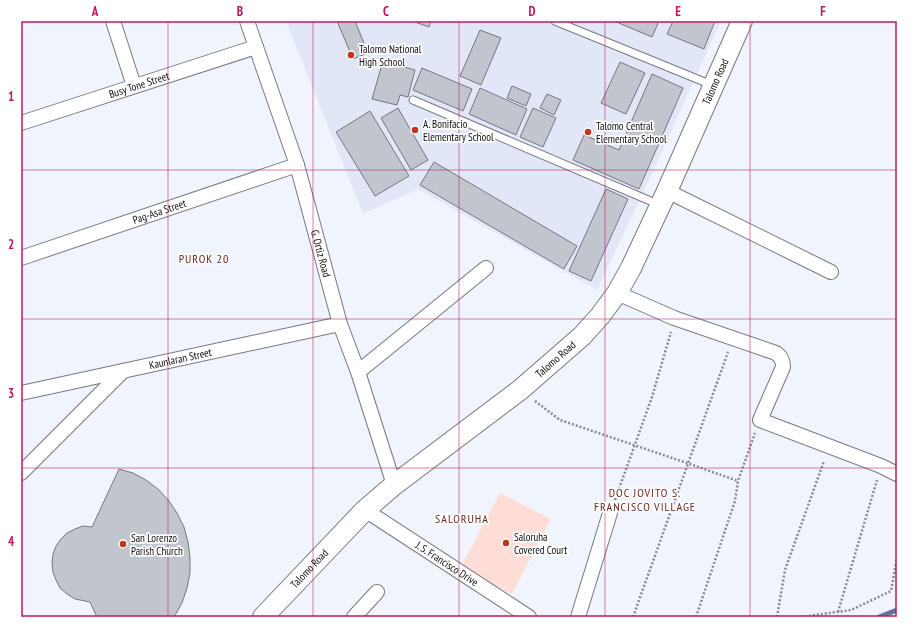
<svg xmlns="http://www.w3.org/2000/svg" width="918" height="638" viewBox="0 0 918 638" font-family="'PT Sans Narrow',sans-serif">
	<style>
		.built { fill: #e1e7f7 }
		.garden { fill: #ffddd7 }
		.lines { fill: none; stroke-linecap: round; stroke-linejoin: round }
		.stream { stroke: #60729f; stroke-width: 5 }
		.building { fill: #c1c5cd; stroke: #757880 }
		.lane-casing { stroke: #767981; stroke-width: 9 }
		.street-casing { stroke: #767981; stroke-width: 16 }
		.secondary-casing { stroke: #767981; stroke-width: 22 }
		.path { stroke: #86898e; stroke-width: 2.5; stroke-dasharray: 2 2; stroke-linecap: butt }
		.lane { stroke: #fff; stroke-width: 7 }
		.street { stroke: #fff; stroke-width: 14 }
		.secondary { stroke: #fff; stroke-width: 20 }
		.grid { fill: none; stroke: #c2185b; stroke-width: 1; stroke-opacity: 0.55 }
		.poi-dot { fill: #c03420; stroke: #fff; stroke-width: 1.5 }
		.labels { text-anchor: middle; stroke-width: 3.5; stroke-linejoin: round; paint-order: stroke }
		.poi-label { font-size: 11px; fill: #0c0d10; stroke: #fff; text-anchor: start }
		.street-label { font-size: 11px; fill: #0c0d10; stroke: #fff }
		.neighbourhood-label { font-size: 12px; letter-spacing: 1px; fill: #6d281e; stroke: #fff }
		.neatline { fill: none; stroke: #c2185b; stroke-width: 1.5 }
		.grid-label { font-size: 13px; text-anchor: middle; font-weight: bold; fill: #c2185b }
	</style>
	<rect width="100%" height="100%" fill="#f0f4fc"/>
	<path class="built" d="M 286,21 L 721,21 L 643,193 L 597,290 L 418,189 L 363,214 Z"/>
	<path class="garden" d="M 500,493 L 551,519 L 512,594 L 461,567 Z"/>
	<g class="lines">
		<path class="stream" d="M 879,617 L 897,610"/>
	</g>
	<path class="building" d="M 337,21 L 355,21 L 368,53 L 353,59 Z
		M 412,21 L 431,21 L 429,27 Z
		M 614,21 L 659,21 L 652,37 Z
		M 673,21 L 715,21 L 704,49 L 667,34 Z
		M 480,30 L 501,38 L 481,85 L 460,76 Z
		M 383,61 L 415,70 L 408,97 L 400,95 L 397,105 L 372,99 Z
		M 620,62 L 645,73 L 626,114 L 601,103 Z
		M 422,68 L 472,89 L 463,111 L 413,90 Z
		M 652,74 L 683,88 L 639,189 L 573,160 L 584,135 L 619,150 Z
		M 512,86 L 531,94 L 526,106 L 507,98 Z
		M 480,88 L 527,109 L 516,135 L 469,114 Z
		M 547,94 L 561,100 L 554,115 L 540,108 Z
		M 398,108 L 428,160 L 411,170 L 381,118 Z
		M 533,108 L 556,118 L 543,147 L 520,137 Z
		M 370,111 L 409,176 L 375,196 L 336,132 Z
		M 434,162 L 577,246 L 564,269 L 420,185 Z
		M 606,189 L 628,199 L 591,281 L 569,271 Z
		M 119,469 L 133,473 L 146,480 L 158,489 L 169,501 L 177,513 L 184,527 L 188,542 L 190,557 L 190,573 L 187,588 L 182,603 L 174,617 L 97,617 L 90,602 L 75,599 L 67,594 L 60,588 L 56,580 L 53,572 L 52,563 L 53,554 L 56,546 L 61,539 L 67,533 L 75,529 L 83,526 L 92,527 Z"/>
	<g class="lines">
		<g class="lane-casing">
			<path id="lane" d="M 555,21 L 712,85
				M 413,100 L 660,205"/>
		</g>
		<g class="street-casing">
			<g id="street">
				<path d="M 113,21 L 134,86"/>
				<path id="s1" d="M 247,21 L 297,165 L 340,324 L 358,372 L 394,485"/>
				<path id="s2" d="M 21,123 L 256,47"/>
				<path d="M 667,191 L 831,272"/>
				<path id="s3" d="M 21,258 L 297,165"/>
				<path d="M 617,293 L 674,318 L 776,353 C 781,357 783,360 783,367 L 760,420 L 881,466 L 897,474"/>
				<path d="M 358,372 L 486,268"/>
				<path id="s4" d="M 21,393 L 340,324"/>
				<path d="M 21,473 L 123,371"/>
				<path id="s5" d="M 365,510 L 529,617"/>
				<path d="M 354,617 L 377,592"/>
				<path d="M 578,617 L 610,513"/>
			</g>
		</g>
		<g class="secondary-casing">
			<g id="secondary">
				<path id="s6" d="M 263,617 L 365,510 L 394,485 L 520,390 L 582,336 L 600,316 L 617,293 L 631,268 L 667,191 L 742,21"/>
			</g>
		</g>
		<path class="path" d="M 535,401 L 560,420 L 687,463 L 738,481
			M 615,500 L 652,397 L 671,332
			M 838,612 L 877,480
			M 633,617 L 728,352
			M 696,617 L 735,501 L 738,481 L 755,433
			M 777,617 L 785,570 L 824,461
			M 801,617 L 851,610 L 891,591 L 897,558"/>
		<use href="#lane" class="lane"/>
		<use href="#street" class="street"/>
		<use href="#secondary" class="secondary"/>
	</g>
	<path class="grid" d="M 168,21 L 168,617M 313,21 L 313,617M 459,21 L 459,617M 605,21 L 605,617M 750,21 L 750,617M 21,170 L 897,170M 21,319 L 897,319M 21,468 L 897,468"/>
	<g class="poi-dot">
		<circle cx="351" cy="55" r="4"/>
		<circle cx="415" cy="130" r="4"/>
		<circle cx="588" cy="132" r="4"/>
		<circle cx="506" cy="543" r="4"/>
		<circle cx="123" cy="544" r="4"/>
	</g>
	<g class="labels">
		<g class="poi-label">
			<text x="359" y="53">Talomo National<tspan x="359" dy="13">High School</tspan></text>
			<text x="423" y="128">A. Bonifacio<tspan x="423" dy="13">Elementary School</tspan></text>
			<text x="596" y="130">Talomo Central<tspan x="596" dy="13">Elementary School</tspan></text>
			<text x="514" y="541">Saloruha<tspan x="514" dy="13">Covered Court</tspan></text>
			<text x="131" y="542">San Lorenzo<tspan x="131" dy="13">Parish Church</tspan></text>
		</g>
		<g class="street-label">
			<text dy="4" stroke="none"><textPath href="#s6" startOffset="715">Talomo Road</textPath></text>
			<text dy="4" stroke="none"><textPath href="#s2" startOffset="124">Busy Tone Street</textPath></text>
			<text dy="4" stroke="none"><textPath href="#s3" startOffset="146">Pag-Asa Street</textPath></text>
			<text dy="4" stroke="none"><textPath href="#s1" startOffset="244">G. Ortiz Road</textPath></text>
			<text dy="4" stroke="none"><textPath href="#s4" startOffset="163">Kaunlaran Street</textPath></text>
			<text dy="4" stroke="none"><textPath href="#s6" startOffset="391">Talomo Road</textPath></text>
			<text dy="4" stroke="none"><textPath href="#s5" startOffset="98">J. S. Francisco Drive</textPath></text>
			<text dy="4" stroke="none"><textPath href="#s6" startOffset="67">Talomo Road</textPath></text>
		</g>
		<g class="neighbourhood-label">
			<text x="204" y="263">PUROK 20</text>
			<text x="645" y="497">DOC JOVITO S.<tspan x="645" dy="14">FRANCISCO VILLAGE</tspan></text>
			<text x="462" y="523">SALORUHA</text>
		</g>
	</g>
	<rect width="918" height="638" fill="none" stroke="#ffffff" stroke-width="44"/>
	<rect x="22" y="22" width="874" height="594" class="neatline"/>
	<g class="grid-label">
		<text x="95" y="16">A</text>
		<text x="240" y="16">B</text>
		<text x="386" y="16">C</text>
		<text x="532" y="16">D</text>
		<text x="678" y="16">E</text>
		<text x="823" y="16">F</text>
		<text x="11" y="101">1</text>
		<text x="11" y="249">2</text>
		<text x="11" y="398">3</text>
		<text x="11" y="546">4</text>
	</g>
</svg>
